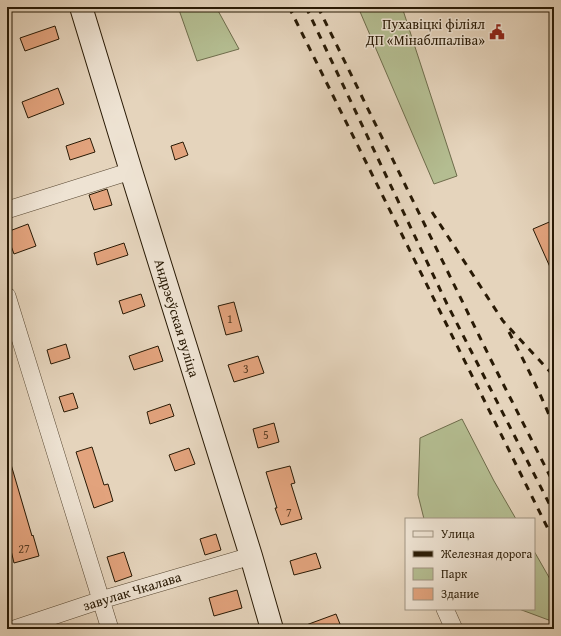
<svg xmlns="http://www.w3.org/2000/svg" width="561" height="636" viewBox="0 0 561 636" font-family="'Gentium Book Plus',serif">
	<style>
		.green { fill: #b4bd91; stroke: #6e6c4b }
		.building { fill: #e2a37d; stroke: #291a05 }
		.lines { fill: none; stroke-linecap: round; stroke-linejoin: round }
		.street-casing { stroke: #584833; stroke-width: 18 }
		.secondary-casing { stroke: #291a05; stroke-width: 24 }
		.street { stroke: #eee3d3; stroke-width: 17 }
		.secondary { stroke: #eee3d3; stroke-width: 22 }
		.rail { stroke: #291a05; stroke-width: 3; stroke-dasharray: 7 7; stroke-linecap: butt }
		.labels { text-anchor: middle; stroke-width: 3; stroke-linejoin: round; paint-order: stroke }
		.number-label { font-size: 12px; fill: #573c23 }
		.poi-label { font-size: 14px; fill: #291a05; stroke: #eee3d3; text-anchor: end }
		.street-label { font-size: 14px; fill: #291a05; stroke: #eee3d3 }
	</style>
	<rect width="100%" height="100%" fill="#e5d4bc"/>
	<filter id="stains"><feTurbulence type="fractalNoise" baseFrequency=".005" numOctaves="4"/><feColorMatrix values="0 0 0 0 .2 0 0 0 0 .09 0 0 0 0 .02 0 0 0 .5 -.17"/></filter>
	<radialGradient id="worn" r=".72"><stop offset=".6" stop-color="#630" stop-opacity="0"/><stop offset="1" stop-color="#630" stop-opacity=".3"/></radialGradient>
	<path class="green" d="M 178,7 L 216,7 L 239,49 L 197,61 Z
		M 358,7 L 402,7 L 457,176 L 434,184 Z
		M 462,419 L 494,481 L 516,519 L 424,519 L 418,495 L 420,438 Z
		M 534,551 L 554,586 L 554,622 L 519,609 L 534,609 Z"/>
	<path class="building" d="M 55,26 L 59,39 L 25,51 L 20,38 Z
		M 58,88 L 64,104 L 28,118 L 22,102 Z
		M 90,138 L 95,152 L 70,160 L 66,146 Z
		M 183,142 L 188,155 L 175,160 L 171,146 Z
		M 107,189 L 112,205 L 94,210 L 89,195 Z
		M 554,220 L 554,276 L 533,229 Z
		M 28,224 L 36,246 L 14,254 L 7,235 L 7,232 Z
		M 124,243 L 128,255 L 97,265 L 94,253 Z
		M 141,294 L 145,306 L 123,314 L 119,301 Z
		M 234,302 L 242,331 L 226,335 L 218,306 Z
		M 66,344 L 70,358 L 51,364 L 47,350 Z
		M 158,346 L 163,361 L 134,370 L 129,356 Z
		M 258,356 L 264,373 L 234,382 L 228,365 Z
		M 73,393 L 78,408 L 64,412 L 59,397 Z
		M 170,404 L 174,416 L 150,424 L 147,412 Z
		M 274,423 L 279,442 L 258,448 L 253,429 Z
		M 92,447 L 104,485 L 108,484 L 113,501 L 94,508 L 76,452 Z
		M 189,448 L 195,464 L 175,471 L 169,455 Z
		M 10,461 L 32,536 L 33,535 L 39,556 L 14,563 L 9,542 L 10,541 L 7,530 L 7,462 Z
		M 290,466 L 295,483 L 291,484 L 302,519 L 281,525 L 275,508 L 277,508 L 266,472 Z
		M 216,534 L 221,550 L 205,555 L 200,539 Z
		M 124,552 L 132,576 L 115,582 L 107,557 Z
		M 316,553 L 321,568 L 294,575 L 290,561 Z
		M 237,590 L 242,608 L 214,616 L 209,598 Z
		M 336,614 L 342,629 L 298,629 L 298,628 Z"/>
	<g class="lines">
		<g class="street-casing">
			<path id="street" d="M 7,210 L 131,171
				M 7,296 L 110,629
				M 445,609 L 454,629
				M 14,629 L 101,600 L 251,556"/>
		</g>
		<g class="secondary-casing">
			<path id="secondary" d="M 81,7 L 131,171 L 251,556 L 272,629"/>
		</g>
		<use href="#street" class="street"/>
		<use href="#secondary" class="secondary"/>
		<path class="rail" d="M 289,7 L 554,541
			M 306,7 L 447,304 L 554,513
			M 318,7 L 491,360 L 554,484
			M 432,212 L 503,321 L 554,376
			M 509,332 C 525,363 541,394 554,427"/>
	</g>
	<defs>
		<g id="civic-bare" transform="scale(1.2)"><path d="M-.6-6.5H3V-4.5H.6V-3L4-1V1h2V6H-6V1h2V-1L-.6-3ZM-1.2 2.5V6h2.4V2.5Z" fill="#8f2418" stroke="#eee3d3" stroke-width="2.5" paint-order="stroke"/></g>
	</defs>
	<g fill-rule="evenodd">
		<use href="#civic-bare" x="497" y="32"/>
	</g>
	<g class="labels">
		<g class="number-label">
			<text x="230" y="323">1</text>
			<text x="246" y="373">3</text>
			<text x="266" y="439">5</text>
			<text x="289" y="517">7</text>
			<text x="24" y="553">27</text>
		</g>
		<g class="poi-label">
			<text x="485" y="29">Пухавіцкі філіял<tspan x="485" dy="16">ДП «Мінаблпаліва»</tspan></text>
		</g>
		<g class="street-label">
			<text transform="translate(177 318) rotate(73)" y="5">Андрэеўская вуліца</text>
			<text transform="translate(132 591) rotate(-17)" y="5">завулак Чкалава</text>
		</g>
	</g>
	<rect width="561" height="636" fill="none" stroke="#e5d4bc" stroke-width="24"/>
	<rect x="8" y="8" width="545" height="620" fill="none" stroke="#291a05" stroke-width="2"/>
	<rect x="12" y="12" width="537" height="612" fill="none" stroke="#291a05"/>
	<rect x="405" y="518" width="130" height="92" fill="#eee3d3" stroke="#9f9381"/>
	<rect x="413" y="531" width="20" height="6" fill="#eee3d3" stroke="#9f9381"/>
	<text x="441" y="538" font-size="12" fill="#291a05">Улица</text>
	<rect x="413" y="551" width="20" height="6" fill="#291a05" stroke="#9f9381"/>
	<text x="441" y="558" font-size="12" fill="#291a05">Железная дорога</text>
	<rect x="413" y="568" width="20" height="12" fill="#b4bd91" stroke="#9f9381"/>
	<text x="441" y="578" font-size="12" fill="#291a05">Парк</text>
	<rect x="413" y="588" width="20" height="12" fill="#e2a37d" stroke="#9f9381"/>
	<text x="441" y="598" font-size="12" fill="#291a05">Здание</text>
	<rect width="100%" height="100%" filter="url(#stains)"/>
	<rect width="100%" height="100%" fill="url(#worn)"/>
</svg>
